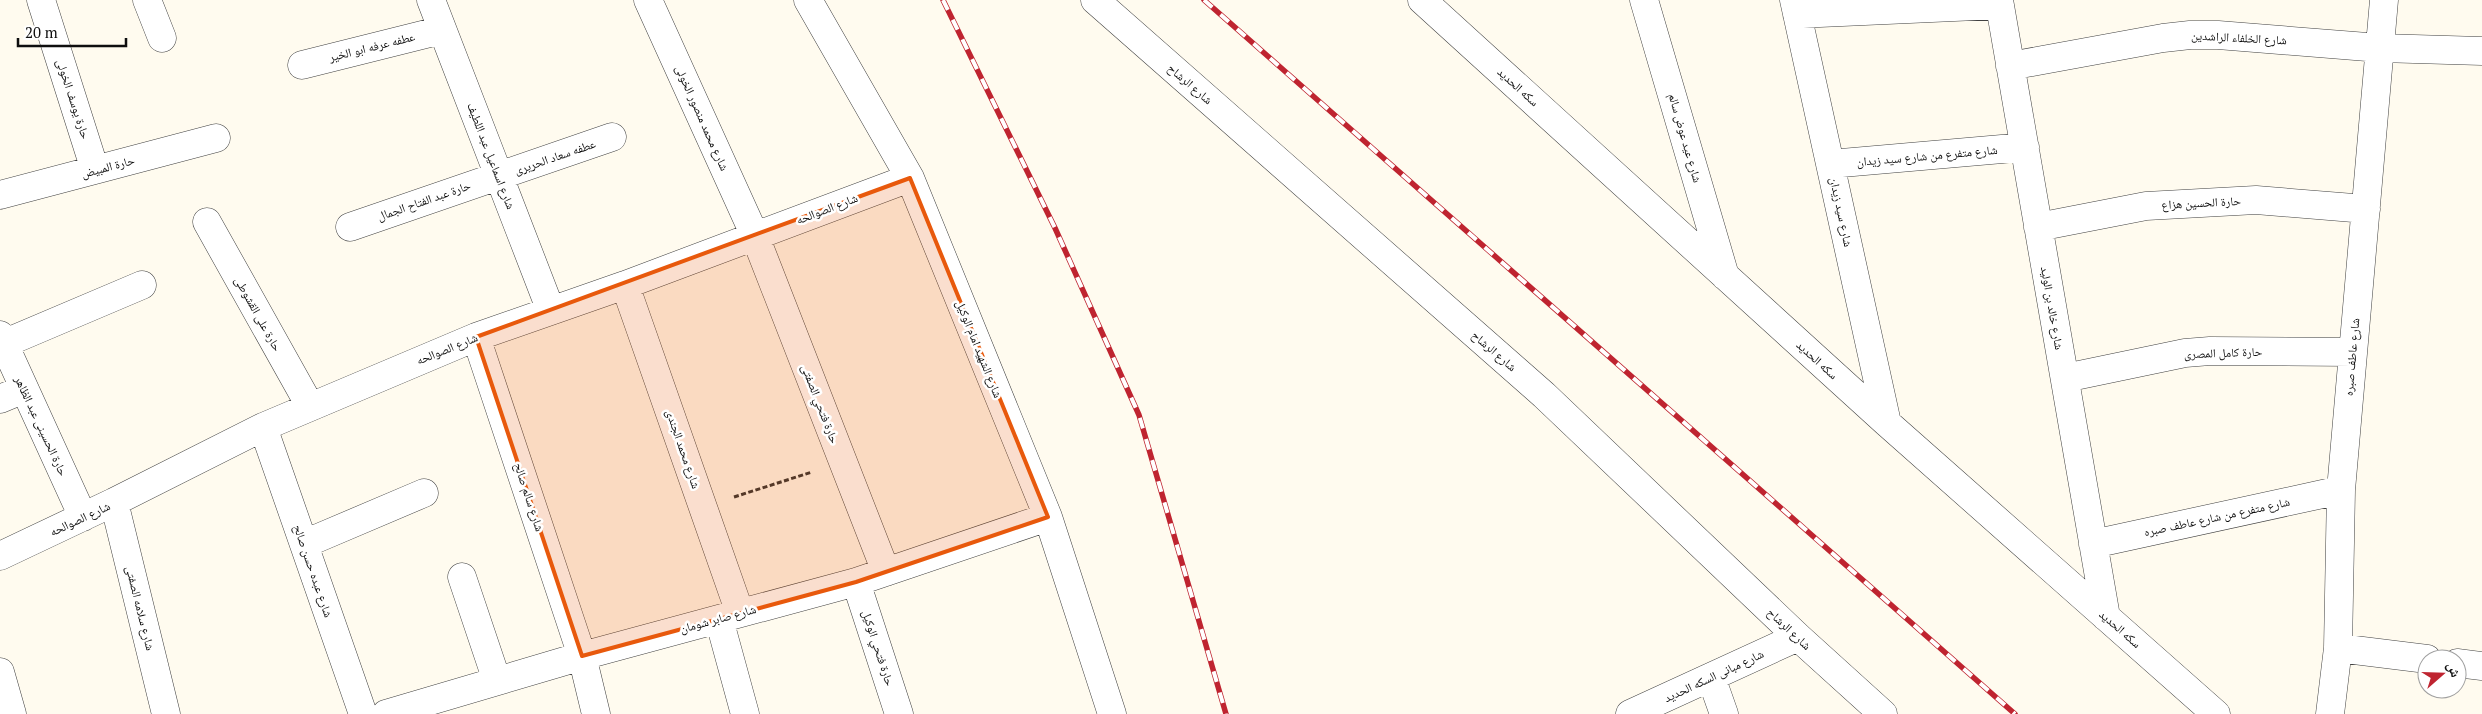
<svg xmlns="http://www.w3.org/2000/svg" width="2482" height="714" viewBox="0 0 2482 714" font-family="'PT Serif','Noto Naskh Arabic',serif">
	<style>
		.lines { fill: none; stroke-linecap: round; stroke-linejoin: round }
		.minor-casing { stroke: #414141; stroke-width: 29 }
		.path { stroke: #303030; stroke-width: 3; stroke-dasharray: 5 2.5; stroke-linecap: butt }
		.minor { stroke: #fff; stroke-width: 28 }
		.rail-casing { stroke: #bf2430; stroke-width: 5.5 }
		.rail { stroke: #fff; stroke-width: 4; stroke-dasharray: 11; stroke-linecap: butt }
		.marked { fill: #e8590c; fill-opacity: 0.2; stroke: #e8590c; stroke-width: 4; stroke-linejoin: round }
		.labels { text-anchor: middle; stroke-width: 5; stroke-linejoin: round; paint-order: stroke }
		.street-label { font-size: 12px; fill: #0e0e0e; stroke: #fff }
	</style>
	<rect width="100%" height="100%" fill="#fffbef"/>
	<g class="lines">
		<g class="minor-casing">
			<path id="minor" d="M 41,0 L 95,170
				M 147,0 L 162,38
				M 431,0 L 551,311
				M 648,0 L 755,236 L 886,572
				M 808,0 L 910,178 L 1048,517 L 1112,714
				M 1095,0 L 1544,395 L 1798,637 L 1883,714
				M 1422,0 L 1887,423 L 2216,714
				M 1644,0 L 1725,276
				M 1794,0 L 1887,423
				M 1999,0 L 2106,617
				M 1797,14 L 1999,5
				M 302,65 L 442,30
				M 2010,66 L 2163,38 L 2190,35 L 2218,35 L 2380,48 L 2482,51
				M 1830,164 L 2025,147
				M 0,195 L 216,138
				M 207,222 L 310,406
				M 350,227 L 612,137
				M 2038,227 L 2146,206 L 2256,200 L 2366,209
				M 625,285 L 740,613
				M 0,335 L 83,517
				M 476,337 L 582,656 L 596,714
				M 3,344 L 142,285
				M 2065,378 L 2185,353 L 2210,351 L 2353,352
				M 0,399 L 24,389
				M 263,427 L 363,714
				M 114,502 L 166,714
				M 304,544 L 424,493
				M 2093,544 L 2341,490
				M 0,556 L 114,502 L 263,427 L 476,337 L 625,285 L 910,178
				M 462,577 L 497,681
				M 856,582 L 899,714
				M 719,619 L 745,714
				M 2338,648 L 2427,659
				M 2457,663 L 2482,666
				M 0,672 L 12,714
				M 1711,677 L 1724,714
				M 386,714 L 582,656 L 856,582 L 1048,517
				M 1630,714 L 1798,637
				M 2330,714 L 2338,648 L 2341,490 L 2384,0"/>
		</g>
		<path class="path" d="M 734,497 L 812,472"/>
		<use href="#minor" class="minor"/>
		<g class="rail-casing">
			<path id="rail" d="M 943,0 L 1055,228 L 1139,415 L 1226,714
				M 1204,0 L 2015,714"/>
		</g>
		<use href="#rail" class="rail"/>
	</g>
	<path class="marked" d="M 910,178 L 1048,517 L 856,582 L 582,656 L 476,337 Z"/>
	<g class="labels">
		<g class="street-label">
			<text transform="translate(2239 38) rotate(3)" y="4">شارع الخلفاء الراشدين</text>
			<text transform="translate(372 47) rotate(-14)" y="4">عطفه عرفه ابو الخير</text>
			<text transform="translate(1190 84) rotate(41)" y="4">شارع الرشاح</text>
			<text transform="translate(1518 87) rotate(42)" y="4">سكه الحديد</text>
			<text transform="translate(73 99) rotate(72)" y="4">حارة يوسف الخولى</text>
			<text transform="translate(702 118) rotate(66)" y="4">شارع محمد منصور الخولى</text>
			<text transform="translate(1685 138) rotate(74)" y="4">شارع عيد عوض سالم</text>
			<text transform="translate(491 156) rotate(69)" y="4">شارع اسماعيل عبد اللطيف</text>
			<text transform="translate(1927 156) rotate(-5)" y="4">شارع متفرع من شارع سيد زيدان</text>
			<text transform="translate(555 157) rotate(-19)" y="4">عطفه سعاد الحريرى</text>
			<text transform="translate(108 167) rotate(-15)" y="4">حارة المبيض</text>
			<text transform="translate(424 201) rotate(-19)" y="4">حارة عبد الفتاح الجمال</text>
			<text transform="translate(2201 203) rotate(-3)" y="4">حارة الحسين هزاع</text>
			<text transform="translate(827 209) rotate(-21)" y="4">شارع الصوالحه</text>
			<text transform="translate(1841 212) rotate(78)" y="4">شارع سيد زيدان</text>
			<text transform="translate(2052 308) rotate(80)" y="4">شارع خالد بن الوليد</text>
			<text transform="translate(258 314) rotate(61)" y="4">حارة على القشوطى</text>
			<text transform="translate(447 349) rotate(-22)" y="4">شارع الصوالحه</text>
			<text transform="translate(979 349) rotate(68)" y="4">شارع الشهيد امام الوكيل</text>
			<text transform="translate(1494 351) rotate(41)" y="4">شارع الرشاح</text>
			<text transform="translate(2223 353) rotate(-2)" y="4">حارة كامل المصرى</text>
			<text transform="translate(2352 357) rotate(-85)" y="4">شارع عاطف صبره</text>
			<text transform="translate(1817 360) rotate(42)" y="4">سكه الحديد</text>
			<text transform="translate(820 404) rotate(69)" y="4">حارة فتحي الصفتى</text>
			<text transform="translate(41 426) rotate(65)" y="4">حارة الحسينى عبد الظاهر</text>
			<text transform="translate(683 449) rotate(71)" y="4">شارع محمد الجندى</text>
			<text transform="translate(529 497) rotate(72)" y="4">شارع سالم صالح</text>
			<text transform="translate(2217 517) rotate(-12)" y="4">شارع متفرع من شارع عاطف صبره</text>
			<text transform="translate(80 519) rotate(-25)" y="4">شارع الصوالحه</text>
			<text transform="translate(313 571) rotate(71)" y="4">شارع عبده حسن صالح</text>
			<text transform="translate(140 608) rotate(76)" y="4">شارع سلامه الصفتى</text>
			<text transform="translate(718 619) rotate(-15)" y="4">شارع صابر شومان</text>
			<text transform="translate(1789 629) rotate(43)" y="4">شارع الرشاح</text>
			<text transform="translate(2120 629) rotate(41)" y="4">سكه الحديد</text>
			<text transform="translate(878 648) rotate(72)" y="4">حارة فتحي الوكيل</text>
			<text transform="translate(1714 676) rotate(-25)" y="4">شارع مبانى السكه الحديد</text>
		</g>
	</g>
	<g transform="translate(2442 674) rotate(70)"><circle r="24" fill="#ffffff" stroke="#9f9f9f"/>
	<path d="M0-4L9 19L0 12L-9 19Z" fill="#bf2430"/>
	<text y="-8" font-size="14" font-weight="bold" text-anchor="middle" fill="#0e0e0e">ش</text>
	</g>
	<path d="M18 38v8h108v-8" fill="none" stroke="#0e0e0e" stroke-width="2.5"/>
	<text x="25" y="38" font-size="15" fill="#0e0e0e" stroke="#ffffff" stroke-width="4" paint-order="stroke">20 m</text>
</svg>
